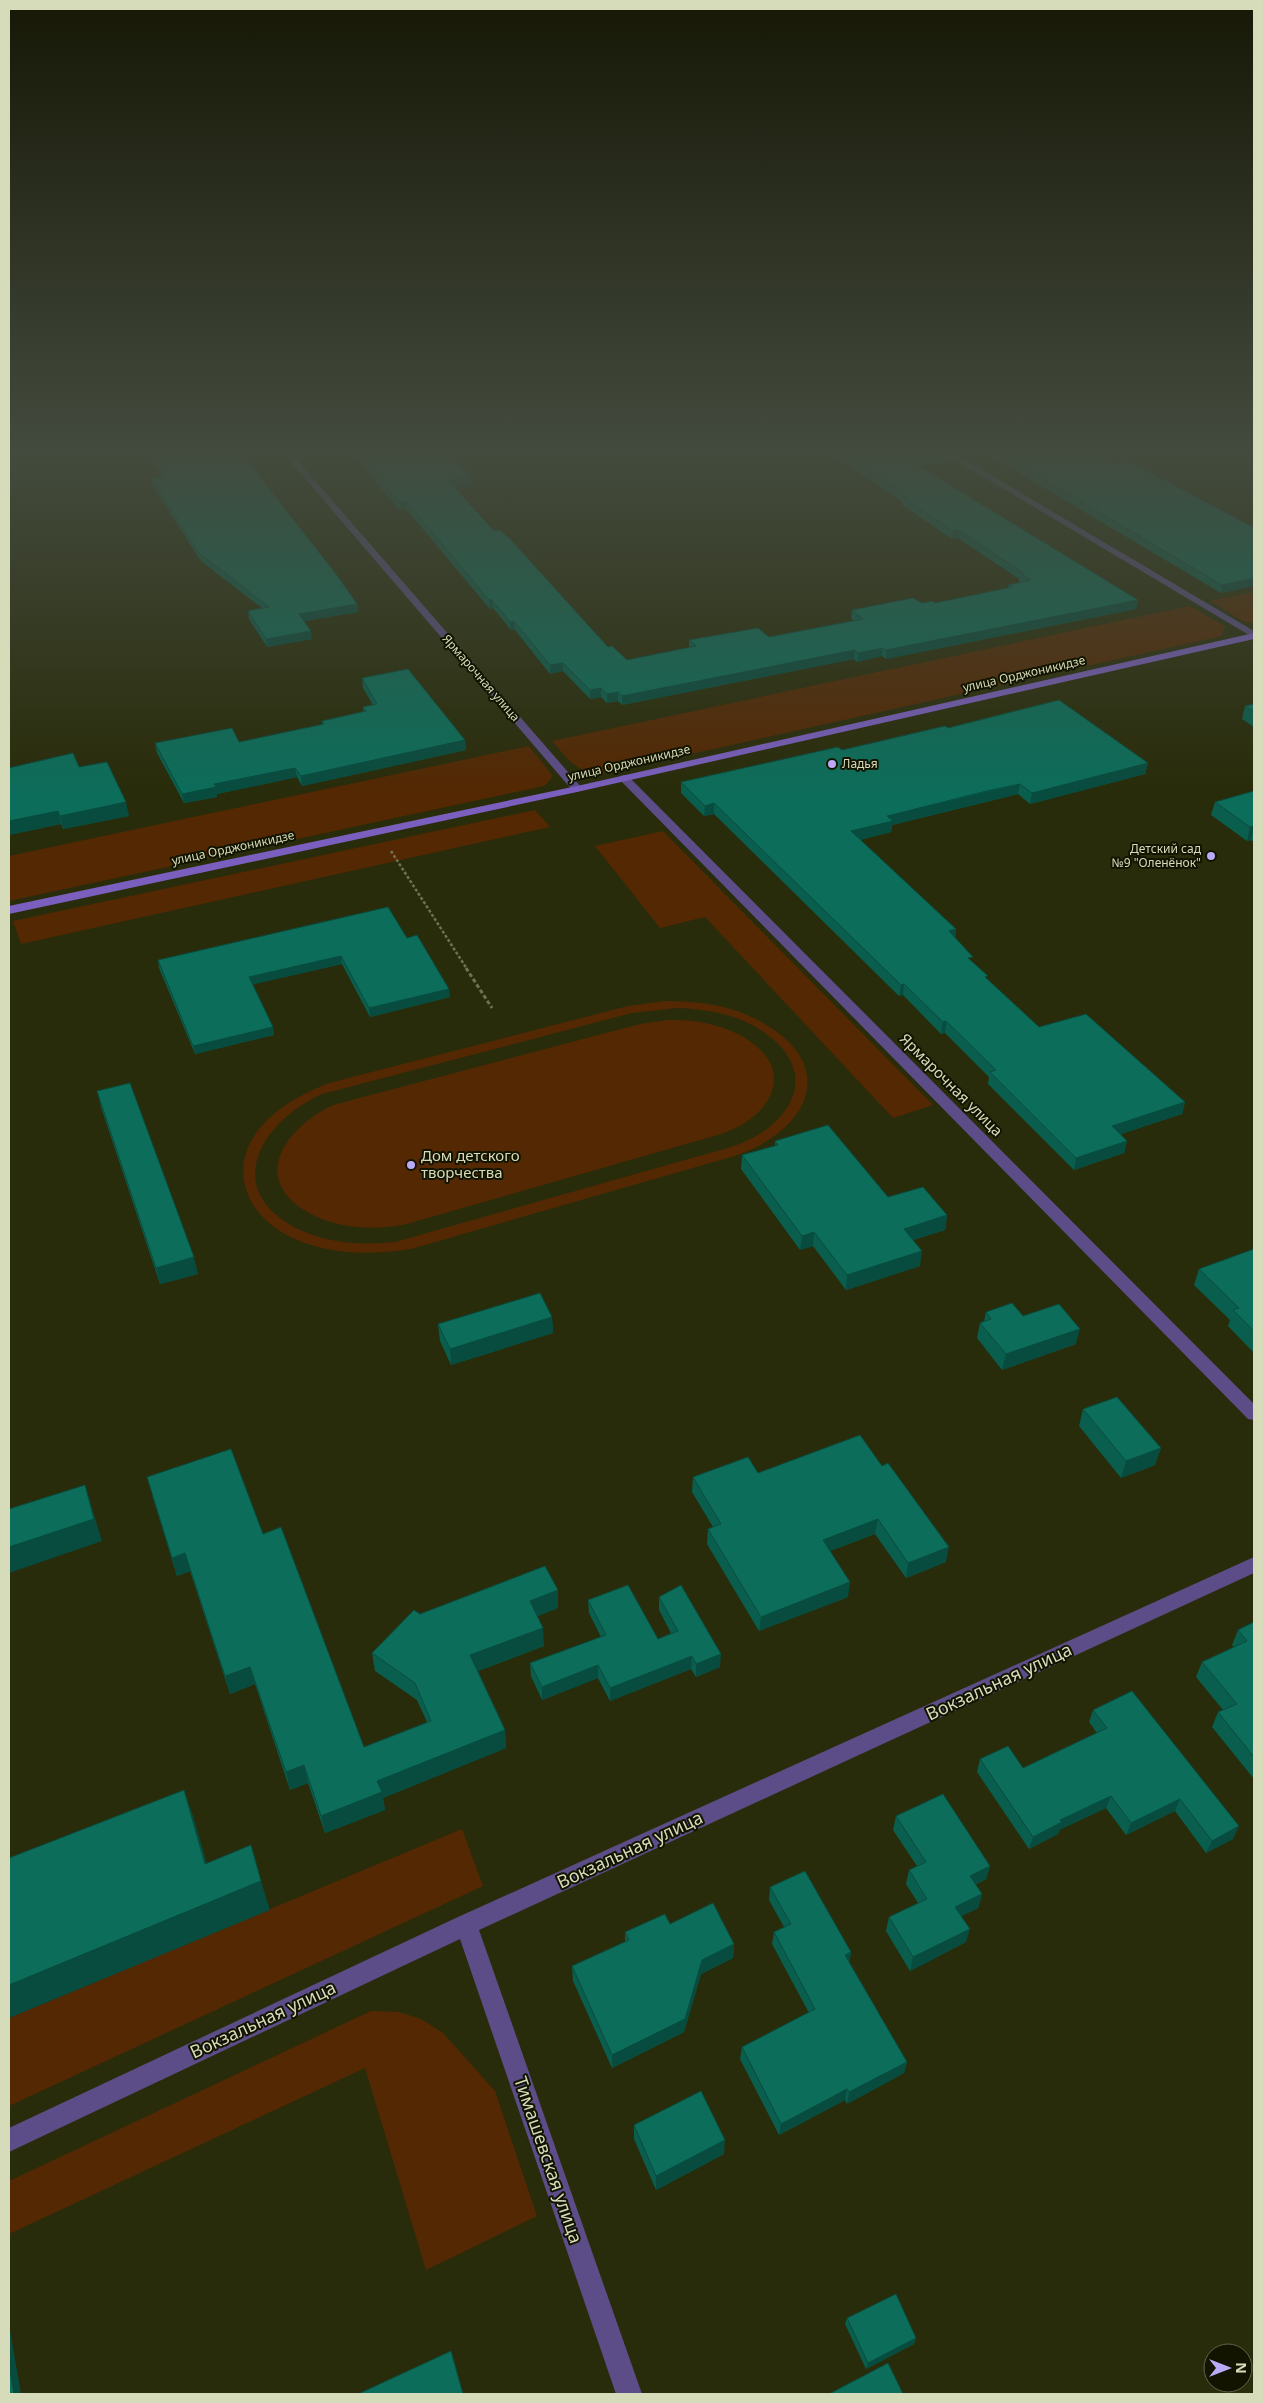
<svg xmlns="http://www.w3.org/2000/svg" width="1263" height="2403" viewBox="0 0 1263 2403" font-family="'Noto Sans',sans-serif">
	<style>
		.green { fill: #532803; fill-rule: evenodd }
		.lines { fill: none; stroke-linecap: round; stroke-linejoin: round }
		.path-far1 { stroke: #6e7250; stroke-width: 2.5; stroke-dasharray: 3 2; stroke-linecap: butt }
		.path { stroke: #6e7250; stroke-width: 3; stroke-dasharray: 4 2.5; stroke-linecap: butt }
		.street { fill: #5c4d88; fill-rule: evenodd }
		.secondary { fill: #7a5fbe; fill-rule: evenodd }
		.wall { fill: #0a5e4d }
		.shaded-wall { fill: #084c3f }
		.building { fill: #0c6d5a; stroke: #084c3f }
		.poi-dot { fill: #bbaaf6; stroke: #121400; stroke-width: 2 }
		.labels { text-anchor: middle; stroke-width: 4; stroke-linejoin: round; paint-order: stroke }
		.far-street-label { font-size: 12px; fill: #d6dbba; stroke: #121400 }
		.far-poi-label { font-size: 12px; fill: #d6dbba; stroke: #121400; text-anchor: start }
		.street-label { font-size: 15px; fill: #d6dbba; stroke: #121400 }
		.poi-label { font-size: 15px; fill: #d6dbba; stroke: #121400; text-anchor: start }
		.near-street-label { font-size: 18px; fill: #d6dbba; stroke: #121400 }
	</style>
	<rect width="100%" height="100%" fill="#292c0a"/>
	<path class="green" d="M 1254,592 L 1254,624 L 1243,621 L 1210,601 Z
		M 1190,606 L 1225,626 L 1222,636 L 601,774 C 574,771 569,760 552,741 Z
		M 529,746 L 552,775 L 551,779 L 544,786 L 9,901 L 9,856 Z
		M 535,810 L 550,827 L 21,944 L 13,921 Z
		M 663,831 L 933,1105 L 893,1118 L 705,917 L 660,928 L 595,846 Z
		M 665,1001 C 698,1001 732,1005 761,1022 C 840,1065 809,1129 738,1155 L 411,1249 C 372,1255 331,1255 295,1239 C 243,1216 224,1163 267,1120 C 285,1103 306,1092 329,1083 L 628,1006 ZM 677,1008 C 706,1009 737,1014 762,1031 C 825,1073 790,1128 731,1147 L 395,1242 C 364,1245 333,1244 305,1232 C 220,1196 256,1124 322,1094 L 632,1013 Z
		M 668,1020 C 694,1019 722,1024 745,1038 C 799,1071 770,1118 721,1134 L 403,1225 C 372,1230 338,1229 309,1213 C 248,1179 286,1127 333,1105 L 640,1024 Z
		M 462,1829 L 483,1886 L 9,2106 L 9,2018 Z
		M 371,2011 L 399,2012 L 421,2019 L 443,2033 L 495,2091 L 537,2216 L 426,2270 L 365,2068 L 9,2234 L 9,2181 Z"/>
	<g class="lines">
		<path class="path-far1" d="M 391,851 L 467,969"/>
		<path class="path" d="M 466,968 L 492,1008"/>
		<path class="street" d="M 284,454 L 292,454 L 581,787 L 581,791 L 573,791 Z
			M 945,454 L 955,454 L 1254,631 L 1254,638 Z
			M 624,775 L 628,776 L 1254,1404 L 1254,1420 L 1248,1419 L 620,780 L 620,776 Z
			M 1254,1557 L 1254,1573 L 479,1930 L 642,2394 L 616,2394 L 460,1939 L 9,2152 L 9,2128 L 458,1917 Z"/>
		<path class="secondary" d="M 1254,633 L 1254,639 L 577,792 L 9,914 L 9,906 L 577,786 Z"/>
	</g>
	<path class="wall" d="M 148,454 L 242,454 L 357,604 L 358,612 L 304,621 L 312,639 L 267,647 L 249,619 L 248,611 L 262,608 L 201,561 L 153,486 L 151,478 L 163,477 Z
		M 353,454 L 449,454 L 471,477 L 472,485 L 454,487 L 494,531 L 608,647 L 627,660 L 689,648 L 689,640 L 769,637 L 854,621 L 851,618 L 852,610 L 922,603 L 935,603 L 1008,588 L 1008,585 L 1020,582 L 1019,582 L 1019,579 L 958,538 L 952,539 L 902,505 L 902,501 L 830,454 L 953,454 L 952,461 L 919,466 L 1138,600 L 1136,609 L 886,659 L 882,656 L 857,662 L 854,659 L 622,705 L 618,701 L 607,703 L 601,697 L 590,699 L 563,671 L 550,674 L 515,630 L 511,630 L 493,608 L 490,609 L 406,509 L 399,510 Z
		M 987,454 L 1095,454 L 1112,464 L 1254,528 L 1254,586 L 1221,593 Z
		M 362,678 L 465,740 L 466,750 L 302,786 L 297,777 L 217,794 L 217,797 L 184,803 L 157,753 L 155,743 L 239,742 L 322,725 L 322,721 L 363,712 L 363,707 L 373,705 L 363,688 Z
		M 1254,704 L 1254,727 L 1242,719 L 1245,706 Z
		M 948,728 L 1148,763 L 1145,774 L 1030,804 L 1018,794 L 986,802 L 892,825 L 891,832 L 860,840 L 956,929 L 955,938 L 972,962 L 988,980 L 1039,1027 L 1185,1102 L 1182,1114 L 1121,1134 L 1127,1141 L 1124,1153 L 1074,1170 L 988,1084 L 989,1077 L 945,1033 L 941,1034 L 903,995 L 899,996 L 714,814 L 704,816 L 681,793 L 681,782 L 842,750 Z
		M 79,767 L 129,816 L 63,829 L 61,824 L 9,835 Z
		M 1254,791 L 1254,842 L 1251,840 L 1247,841 L 1211,815 L 1215,802 Z
		M 407,938 L 450,997 L 370,1017 L 342,964 L 253,984 L 273,1027 L 274,1035 L 195,1054 L 159,968 L 158,960 Z
		M 97,1091 L 198,1274 L 160,1284 L 101,1107 Z
		M 775,1141 L 888,1197 L 947,1215 L 945,1230 L 913,1240 L 920,1266 L 846,1290 L 813,1246 L 800,1250 L 741,1169 L 742,1155 L 775,1146 Z
		M 1254,1249 L 1254,1353 L 1228,1326 L 1230,1320 L 1194,1285 L 1199,1269 Z
		M 986,1312 L 1023,1316 L 1076,1344 L 1002,1370 L 977,1338 L 980,1323 L 984,1321 Z
		M 552,1317 L 553,1333 L 451,1365 L 440,1341 L 438,1324 Z
		M 1083,1409 L 1161,1448 L 1155,1465 L 1121,1478 L 1079,1426 Z
		M 860,1435 L 946,1562 L 906,1578 L 875,1534 L 830,1551 L 848,1597 L 759,1631 L 707,1544 L 708,1529 L 713,1527 L 692,1492 L 693,1477 L 758,1473 Z
		M 152,1495 L 263,1534 L 364,1747 L 427,1722 L 417,1700 L 375,1671 L 372,1653 L 420,1614 L 558,1590 L 558,1608 L 537,1616 L 544,1646 L 478,1671 L 505,1730 L 506,1748 L 383,1798 L 385,1810 L 325,1833 L 308,1783 L 290,1790 L 255,1684 L 230,1694 L 190,1571 L 177,1576 Z
		M 659,1597 L 720,1667 L 696,1677 L 691,1669 L 610,1701 L 598,1678 L 542,1700 L 531,1676 L 530,1663 L 601,1637 L 589,1613 L 588,1600 L 658,1639 L 671,1633 L 659,1610 Z
		M 1254,1622 L 1254,1779 L 1212,1727 L 1218,1712 L 1223,1710 L 1196,1677 L 1202,1662 L 1234,1647 L 1232,1645 L 1238,1630 Z
		M 1093,1710 L 1233,1839 L 1206,1853 L 1175,1811 L 1126,1835 L 1106,1808 L 1059,1830 L 1058,1834 L 1029,1849 L 977,1772 L 980,1759 L 1023,1768 L 1097,1733 L 1089,1722 Z
		M 896,1816 L 990,1866 L 986,1879 L 975,1885 L 982,1894 L 978,1908 L 961,1916 L 966,1942 L 910,1971 L 886,1931 L 889,1917 L 918,1903 L 906,1884 L 909,1870 L 917,1866 L 893,1830 Z
		M 770,1887 L 851,1952 L 849,1963 L 907,2062 L 904,2073 L 847,2104 L 845,2100 L 779,2135 L 740,2059 L 742,2047 L 809,2013 L 772,1944 L 774,1932 L 784,1927 L 769,1900 Z
		M 670,1924 L 734,1944 L 733,1958 L 701,1974 L 684,2032 L 612,2068 L 573,1981 L 572,1966 L 625,1942 L 625,1932 Z
		M 634,2125 L 724,2154 L 656,2190 L 634,2139 Z
		M 847,2318 L 916,2338 L 914,2344 L 866,2369 L 845,2324 Z"/>
	<path class="shaded-wall" d="M 946,454 L 953,454 L 952,461 L 908,468 L 909,460 Z
		M 471,477 L 472,485 L 449,488 L 448,480 Z
		M 406,501 L 406,509 L 399,510 L 399,502 Z
		M 959,530 L 958,538 L 952,539 L 953,531 Z
		M 1254,578 L 1254,586 L 1221,593 L 1222,585 Z
		M 489,600 L 492,600 L 493,608 L 490,609 Z
		M 1138,600 L 1136,609 L 886,659 L 886,650 Z
		M 357,604 L 358,612 L 300,622 L 299,614 Z
		M 514,621 L 515,630 L 511,630 L 510,622 Z
		M 311,631 L 312,639 L 267,647 L 266,639 Z
		M 883,648 L 882,656 L 857,662 L 858,653 Z
		M 855,650 L 854,659 L 622,705 L 622,696 Z
		M 563,663 L 563,671 L 550,674 L 550,665 Z
		M 601,688 L 601,697 L 590,699 L 590,690 Z
		M 618,692 L 618,701 L 607,703 L 607,694 Z
		M 465,740 L 466,750 L 302,786 L 301,776 Z
		M 1148,763 L 1145,774 L 1030,804 L 1032,793 Z
		M 295,768 L 297,777 L 217,794 L 217,797 L 184,803 L 182,794 L 214,784 Z
		M 1020,784 L 1018,794 L 892,825 L 891,832 L 850,842 L 851,831 L 887,816 Z
		M 126,802 L 129,816 L 63,829 L 60,816 Z
		M 714,803 L 714,814 L 704,816 L 705,806 Z
		M 58,811 L 61,824 L 9,835 L 9,821 Z
		M 1254,826 L 1251,840 L 1247,841 L 1250,827 Z
		M 956,929 L 955,940 L 949,931 Z
		M 341,956 L 342,964 L 251,985 L 249,977 Z
		M 904,984 L 903,995 L 899,996 L 901,985 Z
		M 449,989 L 450,997 L 370,1017 L 369,1008 Z
		M 946,1021 L 945,1033 L 941,1034 L 943,1022 Z
		M 273,1027 L 274,1035 L 195,1054 L 193,1046 Z
		M 1185,1102 L 1182,1114 L 1109,1138 L 1112,1126 Z
		M 1127,1141 L 1124,1153 L 1074,1170 L 1076,1158 Z
		M 947,1215 L 945,1230 L 902,1243 L 904,1229 Z
		M 814,1232 L 813,1246 L 800,1250 L 802,1236 Z
		M 922,1251 L 920,1266 L 846,1290 L 847,1275 Z
		M 194,1257 L 198,1274 L 160,1284 L 156,1268 Z
		M 552,1317 L 553,1333 L 451,1365 L 450,1349 Z
		M 1080,1329 L 1076,1344 L 1002,1370 L 1006,1354 Z
		M 1161,1448 L 1155,1465 L 1121,1478 L 1126,1461 Z
		M 85,1485 L 102,1541 L 9,1573 L 9,1547 Z
		M 878,1519 L 875,1534 L 821,1554 L 823,1540 Z
		M 949,1547 L 946,1562 L 906,1578 L 908,1563 Z
		M 185,1553 L 190,1571 L 177,1576 L 172,1558 Z
		M 850,1582 L 848,1597 L 759,1631 L 761,1617 Z
		M 558,1590 L 558,1608 L 531,1619 L 530,1601 Z
		M 543,1628 L 544,1646 L 472,1673 L 470,1655 Z
		M 721,1654 L 720,1667 L 696,1677 L 696,1664 Z
		M 692,1656 L 691,1669 L 610,1701 L 610,1688 Z
		M 598,1665 L 598,1678 L 542,1700 L 542,1687 Z
		M 250,1667 L 255,1684 L 230,1694 L 225,1676 Z
		M 505,1730 L 506,1748 L 383,1798 L 385,1810 L 325,1833 L 321,1816 L 377,1781 Z
		M 304,1765 L 308,1783 L 290,1790 L 286,1772 Z
		M 184,1790 L 194,1819 L 215,1892 L 205,1864 Z
		M 1111,1796 L 1106,1808 L 1059,1830 L 1058,1834 L 1029,1849 L 1033,1837 L 1060,1820 Z
		M 1180,1799 L 1175,1811 L 1126,1835 L 1131,1823 Z
		M 1239,1826 L 1233,1839 L 1206,1853 L 1212,1841 Z
		M 990,1866 L 986,1879 L 966,1889 L 970,1876 Z
		M 261,1881 L 270,1910 L 9,2018 L 9,1985 Z
		M 982,1894 L 978,1908 L 952,1921 L 955,1907 Z
		M 970,1929 L 966,1942 L 910,1971 L 913,1957 Z
		M 734,1944 L 733,1958 L 701,1974 L 684,2032 L 612,2068 L 612,2055 L 702,1960 Z
		M 851,1952 L 849,1964 L 845,1955 Z
		M 907,2062 L 904,2073 L 847,2104 L 849,2092 Z
		M 847,2089 L 845,2100 L 779,2135 L 781,2124 Z
		M 725,2140 L 724,2154 L 656,2190 L 656,2176 Z
		M 9,2329 L 10,2330 L 21,2394 L 14,2394 L 9,2364 Z
		M 916,2338 L 914,2344 L 866,2369 L 868,2363 Z"/>
	<path class="building" d="M 151,454 L 242,454 L 336,574 L 357,604 L 299,614 L 311,631 L 266,639 L 248,611 L 269,607 L 199,553 L 151,478 L 166,476 Z
		M 359,454 L 449,454 L 471,477 L 448,480 L 494,531 L 500,530 L 511,540 L 608,647 L 612,646 L 627,660 L 696,646 L 689,640 L 758,628 L 769,637 L 863,619 L 852,610 L 913,598 L 922,603 L 933,601 L 935,603 L 1012,587 L 1008,585 L 1031,580 L 1020,573 L 1023,573 L 959,530 L 953,531 L 903,497 L 908,496 L 843,454 L 946,454 L 909,460 L 1138,600 L 886,650 L 883,648 L 858,653 L 855,650 L 622,696 L 618,692 L 607,694 L 601,688 L 590,690 L 563,663 L 550,665 L 514,621 L 510,622 L 492,600 L 489,600 L 406,501 L 399,502 Z
		M 1001,454 L 1095,454 L 1112,464 L 1129,461 L 1254,528 L 1254,578 L 1222,585 Z
		M 408,669 L 465,740 L 301,776 L 295,768 L 214,784 L 216,787 L 182,794 L 155,743 L 232,728 L 239,742 L 324,724 L 322,721 L 366,711 L 363,707 L 377,704 L 362,678 Z
		M 1059,700 L 1148,763 L 1032,793 L 1020,784 L 987,791 L 887,816 L 893,821 L 851,831 L 956,929 L 949,931 L 973,957 L 968,958 L 988,976 L 985,977 L 1039,1027 L 1086,1014 L 1185,1102 L 1112,1126 L 1127,1141 L 1076,1158 L 990,1072 L 996,1070 L 946,1021 L 943,1022 L 904,984 L 901,985 L 714,803 L 705,806 L 681,782 L 838,747 L 842,750 L 945,726 L 948,728 Z
		M 1254,704 L 1254,712 L 1245,706 Z
		M 73,753 L 79,767 L 107,762 L 126,802 L 60,816 L 58,811 L 9,821 L 9,768 Z
		M 1254,791 L 1254,826 L 1250,827 L 1215,802 Z
		M 388,907 L 407,938 L 417,935 L 449,989 L 369,1008 L 341,956 L 249,977 L 273,1027 L 193,1046 L 158,960 Z
		M 130,1083 L 194,1257 L 156,1268 L 97,1091 Z
		M 828,1125 L 888,1197 L 923,1187 L 947,1215 L 904,1229 L 922,1251 L 847,1275 L 814,1232 L 802,1236 L 742,1155 L 778,1145 L 775,1141 Z
		M 1254,1249 L 1254,1331 L 1233,1310 L 1239,1308 L 1199,1269 Z
		M 540,1293 L 552,1317 L 450,1349 L 438,1324 Z
		M 1012,1303 L 1023,1316 L 1059,1304 L 1080,1329 L 1006,1354 L 980,1323 L 991,1319 L 986,1312 Z
		M 1117,1397 L 1161,1448 L 1126,1461 L 1083,1409 Z
		M 860,1435 L 882,1466 L 888,1463 L 949,1547 L 908,1563 L 878,1519 L 823,1540 L 850,1582 L 761,1617 L 708,1529 L 721,1524 L 693,1477 L 748,1457 L 758,1473 Z
		M 231,1449 L 263,1534 L 281,1527 L 364,1747 L 431,1721 L 415,1683 L 372,1653 L 414,1610 L 420,1614 L 545,1566 L 558,1590 L 530,1601 L 543,1628 L 470,1655 L 505,1730 L 377,1781 L 382,1792 L 321,1816 L 304,1765 L 286,1772 L 250,1667 L 225,1676 L 185,1553 L 172,1558 L 147,1477 Z
		M 85,1485 L 94,1519 L 9,1547 L 9,1509 Z
		M 628,1585 L 658,1639 L 678,1631 L 659,1597 L 681,1585 L 721,1654 L 696,1664 L 692,1656 L 610,1688 L 598,1665 L 542,1687 L 530,1663 L 606,1635 L 588,1600 Z
		M 1254,1622 L 1254,1757 L 1218,1712 L 1237,1704 L 1202,1662 L 1247,1641 L 1238,1630 Z
		M 1132,1691 L 1239,1826 L 1212,1841 L 1180,1799 L 1131,1823 L 1111,1796 L 1060,1820 L 1062,1822 L 1033,1837 L 980,1759 L 1008,1746 L 1023,1768 L 1107,1728 L 1093,1710 Z
		M 184,1790 L 205,1864 L 251,1845 L 261,1881 L 9,1985 L 9,1858 Z
		M 943,1794 L 990,1866 L 970,1876 L 982,1894 L 955,1907 L 970,1929 L 913,1957 L 889,1917 L 927,1899 L 909,1870 L 926,1862 L 896,1816 Z
		M 805,1871 L 851,1952 L 845,1955 L 907,2062 L 849,2092 L 847,2089 L 781,2124 L 742,2047 L 815,2009 L 774,1932 L 791,1924 L 770,1887 Z
		M 713,1903 L 734,1944 L 702,1960 L 685,2019 L 612,2055 L 572,1966 L 629,1940 L 625,1932 L 665,1914 L 670,1924 Z
		M 701,2091 L 725,2140 L 656,2176 L 634,2125 Z
		M 896,2294 L 916,2338 L 868,2363 L 847,2318 Z
		M 451,2351 L 463,2394 L 358,2394 Z
		M 888,2363 L 903,2394 L 829,2394 Z
		M 9,2364 L 14,2394 L 9,2394 Z"/>
	<linearGradient id="sky" x2="0" y2="1"><stop stop-color="#171806"/><stop offset="0.57" stop-color="#434b3e"/><stop offset="1" stop-color="#434b3e" stop-opacity="0"/></linearGradient>
	<rect width="1263" height="791" fill="url(#sky)"/>
	<g class="poi-dot">
		<circle cx="832" cy="764" r="5"/>
		<circle cx="1211" cy="856" r="5"/>
		<circle cx="411" cy="1165" r="5"/>
	</g>
	<g class="labels">
		<g class="far-street-label">
			<text transform="translate(1024 674) rotate(-13)" y="4">улица Орджоникидзе</text>
			<text transform="translate(481 678) rotate(49)" y="4">Ярмарочная улица</text>
			<text transform="translate(629 763) rotate(-13)" y="4">улица Орджоникидзе</text>
			<text transform="translate(233 848) rotate(-12)" y="4">улица Орджоникидзе</text>
		</g>
		<g class="far-poi-label">
			<text x="842" y="768">Ладья</text>
			<text x="1201" y="853" text-anchor="end">Детский сад<tspan x="1201" dy="14">№9 "Оленёнок"</tspan></text>
		</g>
		<g class="street-label">
			<text transform="translate(951 1085) rotate(45)" y="5">Ярмарочная улица</text>
		</g>
		<g class="poi-label">
			<text x="421" y="1161">Дом детского<tspan x="421" dy="17">творчества</tspan></text>
		</g>
		<g class="near-street-label">
			<text transform="translate(999 1682) rotate(-25)" y="6">Вокзальная улица</text>
			<text transform="translate(630 1850) rotate(-25)" y="6">Вокзальная улица</text>
			<text transform="translate(263 2020) rotate(-25)" y="6">Вокзальная улица</text>
			<text transform="translate(548 2160) rotate(71)" y="6">Тимашевская улица</text>
		</g>
	</g>
	<rect width="1263" height="2403" fill="none" stroke="#d6dbba" stroke-width="20"/>
	<g transform="translate(1228 2368) rotate(90)"><circle r="24" fill="#121400" stroke="#60644a"/>
	<path d="M0-4L9 19L0 12L-9 19Z" fill="#bbaaf6"/>
	<text y="-8" font-size="14" font-weight="bold" text-anchor="middle" fill="#d6dbba">N</text>
	</g>
</svg>
